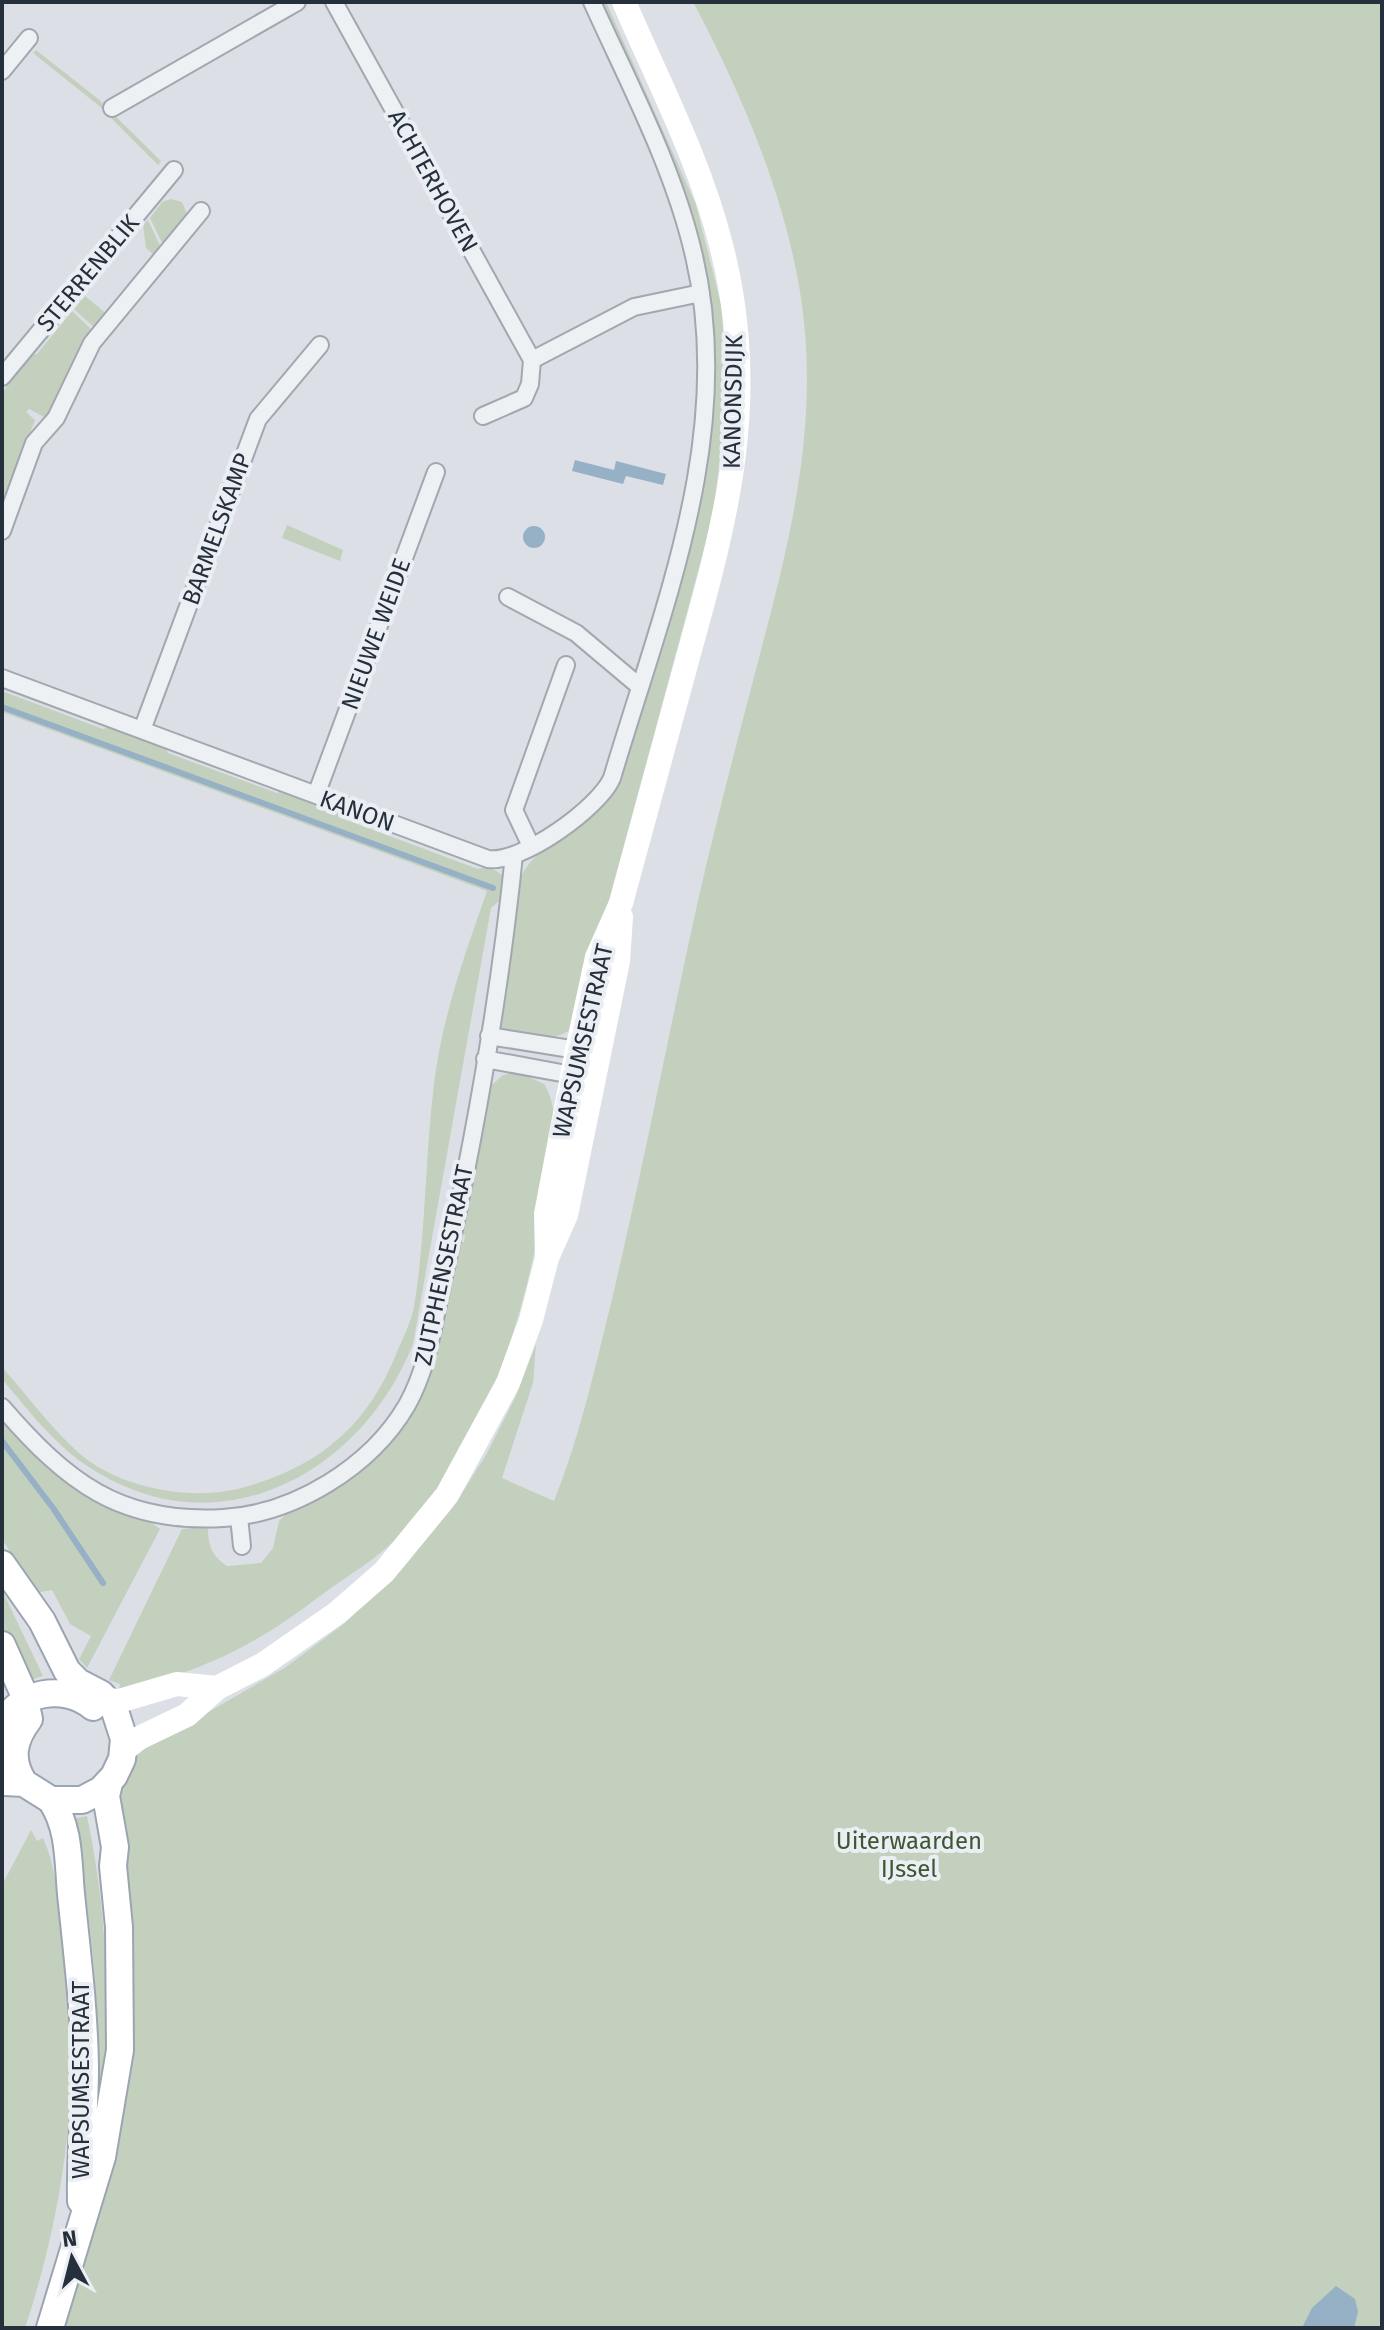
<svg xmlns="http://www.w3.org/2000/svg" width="1384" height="2330" viewBox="0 0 1384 2330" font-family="'Fira Sans',sans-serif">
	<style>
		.green { fill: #c3d0bd }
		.water { fill: #96b0c6 }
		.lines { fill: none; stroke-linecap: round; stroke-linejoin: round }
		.stream { stroke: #96b0c6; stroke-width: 6 }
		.street-casing { stroke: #a2a7b0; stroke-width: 20 }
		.primary-casing { stroke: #9ba5b1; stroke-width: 30 }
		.street { stroke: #eef1f4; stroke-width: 16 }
		.secondary { stroke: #fff; stroke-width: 24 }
		.primary { stroke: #fff; stroke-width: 26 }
		.labels { text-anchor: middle; stroke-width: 8; stroke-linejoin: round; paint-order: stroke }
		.street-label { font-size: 24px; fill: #262f3c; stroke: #ebeff4 }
		.park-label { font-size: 24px; fill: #3c5733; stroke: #ebeff4 }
	</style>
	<rect width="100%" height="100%" fill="#dce0e6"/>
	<path class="green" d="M 600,2 L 606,2 L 696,205 L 722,308 L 726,406 L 713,516 L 575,1026 C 553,1046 526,1035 500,1030 L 497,1024 L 521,877 C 535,844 596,821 617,784 L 700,499 L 710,444 L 714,367 L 710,305 L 701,254 Z
		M 693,2 L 1382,2 L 1382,2328 L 61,2328 L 133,2038 L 130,1908 L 116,1795 L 136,1754 L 286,1667 L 345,1623 L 402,1569 L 453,1507 L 486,1455 L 515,1398 L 536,1344 L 533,1383 L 502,1478 L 554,1501 C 580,1436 595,1368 612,1299 C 644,1165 669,1030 699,896 C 718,814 739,734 760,654 C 787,552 812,453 806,347 C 800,230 748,105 693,2 Z
		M 36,50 L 97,98 L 161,161 L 158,165 L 98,105 L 33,53 Z
		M 171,199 L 182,202 L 187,214 L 164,247 L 150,218 L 162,202 Z
		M 148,220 L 162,250 L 156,257 L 146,248 L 143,225 Z
		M 85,296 L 108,315 L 96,329 L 74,309 Z
		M 72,311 L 94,332 L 51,415 L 46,418 L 29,409 L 26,412 L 35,420 L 2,507 L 2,393 L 29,355 L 37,354 Z
		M 287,525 L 343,550 L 340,561 L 282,538 Z
		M 2,691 L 103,729 L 112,726 L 165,746 L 168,753 L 277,793 L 284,790 L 340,811 L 344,819 L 478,869 L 488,866 L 504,876 L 504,897 L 491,908 L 413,1344 C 362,1473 220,1551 92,1469 C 55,1446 30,1412 2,1379 L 2,1367 C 27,1395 51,1428 79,1453 C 120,1489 194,1502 245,1487 C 320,1466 368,1425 397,1352 C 403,1338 411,1322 414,1307 C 426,1234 425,1157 434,1084 C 442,1017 465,954 487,891 L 2,712 Z
		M 518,1072 L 544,1084 C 566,1118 547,1177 541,1215 C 523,1328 481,1447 402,1533 C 379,1558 347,1576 320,1596 C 256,1645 198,1675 119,1689 L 120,1684 L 109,1680 L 182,1529 L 208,1526 C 208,1545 211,1555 227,1566 L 261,1563 L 273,1548 L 279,1521 L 292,1508 L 339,1483 L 433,1361 L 458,1242 L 464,1242 L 465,1235 L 460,1234 L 484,1092 L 503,1075 Z
		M 2,1417 C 51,1477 81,1494 153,1520 L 153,1524 L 160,1529 L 87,1668 L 79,1659 L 91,1636 L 70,1624 L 52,1590 L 36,1593 L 2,1539 Z
		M 2,1590 L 43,1676 L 27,1681 L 2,1631 Z
		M 87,1816 C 107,1911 111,2004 103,2101 L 96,2110 C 102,2011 92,1917 72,1819 Z
		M 31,1830 L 37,1841 L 43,1838 C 55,1863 57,1895 61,1921 C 84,2060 69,2195 25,2328 L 2,2328 L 2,1885 Z"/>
	<path class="water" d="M 575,460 L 614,470 L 616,461 L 666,474 L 663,485 L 626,476 L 623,484 L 572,471 Z
		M523 537a11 11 0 1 1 22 0a11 11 0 1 1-22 0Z
		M 1336,2286 L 1355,2299 L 1358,2312 L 1354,2328 L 1302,2328 L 1312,2308 Z"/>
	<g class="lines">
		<path class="stream" d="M 2,707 L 493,888
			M 2,1441 L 53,1508 L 103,1583"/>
		<g class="street-casing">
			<path id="street" d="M 334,2 L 532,360 L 634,307 L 701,293
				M 2,71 L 29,38
				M 112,108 L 297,2
				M 2,377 L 174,170
				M 483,416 L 524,398 L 530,384 L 532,360
				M 2,531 L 34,443 L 56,418 L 92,343 L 201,211
				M 508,597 L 576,633 L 639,686
				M 2,678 L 488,859 C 521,864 599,808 612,778 C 662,609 736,435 694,256 C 674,168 629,84 592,2
				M 142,730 L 258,419 L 320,345
				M 316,795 L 436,472
				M 531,846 L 514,810 L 566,665
				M 489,1036 L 577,1050 L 584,1056
				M 485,1059 L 572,1075 L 581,1072
				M 2,1407 C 66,1481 119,1524 223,1518 C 294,1514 371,1467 407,1405 C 430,1364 434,1317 445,1272 C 475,1135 500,994 514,855
				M 239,1517 L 242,1546"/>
		</g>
		<g class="primary-casing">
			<path id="primary" d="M 2,1564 L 42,1621 L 67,1671 L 78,1682 L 101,1694 L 114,1708 L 124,1739 L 122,1759 L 114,1776 L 101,1790 L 82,1800 L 51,1800 L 24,1783 L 5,1782
				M 2,1645 L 23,1692 L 29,1719 C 13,1740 9,1760 24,1783
				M 2,1726 C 18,1691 64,1683 93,1707
				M 51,1800 C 70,1828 68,1862 71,1894 C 77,1952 84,2008 85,2066 C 85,2111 80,2156 81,2201
				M 50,2328 L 102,2157 L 120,2050 L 119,1927 L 113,1866 L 115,1847 L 106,1796 L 109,1783"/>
		</g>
		<use href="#street" class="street"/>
		<path class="secondary" d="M 547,1258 L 546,1214 L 577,1050 L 597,957 L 621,903 C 642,825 664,746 685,668 C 726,520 761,399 721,245 C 700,161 658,81 624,2
			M 107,1700 L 119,1701 L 177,1684 L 217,1688
			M 124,1750 L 139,1738 L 187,1715 L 217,1688 L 262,1665 L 337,1613 L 384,1572 L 447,1495 L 508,1383 L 531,1320 L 547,1258 L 566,1215 L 618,961 L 621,917"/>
		<use href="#primary" class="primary"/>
	</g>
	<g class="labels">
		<g class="street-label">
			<text transform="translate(433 181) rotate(61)" y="8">ACHTERHOVEN</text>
			<text transform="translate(88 273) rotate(-50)" y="8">STERRENBLIK</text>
			<text transform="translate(733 402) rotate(-89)" y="8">KANONSDIJK</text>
			<text transform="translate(217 529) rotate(-70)" y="8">BARMELSKAMP</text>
			<text transform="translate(376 634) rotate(-70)" y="8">NIEUWE WEIDE</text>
			<text transform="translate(357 811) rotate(20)" y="8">KANON</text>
			<text transform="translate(583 1041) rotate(-77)" y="8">WAPSUMSESTRAAT</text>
			<text transform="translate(444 1265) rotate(-78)" y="8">ZUTPHENSESTRAAT</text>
			<text transform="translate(81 2080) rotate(-90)" y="8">WAPSUMSESTRAAT</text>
		</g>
		<g class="park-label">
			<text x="909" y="1849">Uiterwaarden<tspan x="909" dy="28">IJssel</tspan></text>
		</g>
	</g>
	<rect width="1384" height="2330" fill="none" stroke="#262f3c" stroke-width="8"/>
	<g transform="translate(72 2258) rotate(353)" stroke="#ebeff4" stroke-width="6" paint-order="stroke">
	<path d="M0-6L14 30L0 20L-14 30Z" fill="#262f3c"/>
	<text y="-12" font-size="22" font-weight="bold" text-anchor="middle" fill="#262f3c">N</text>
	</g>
</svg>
